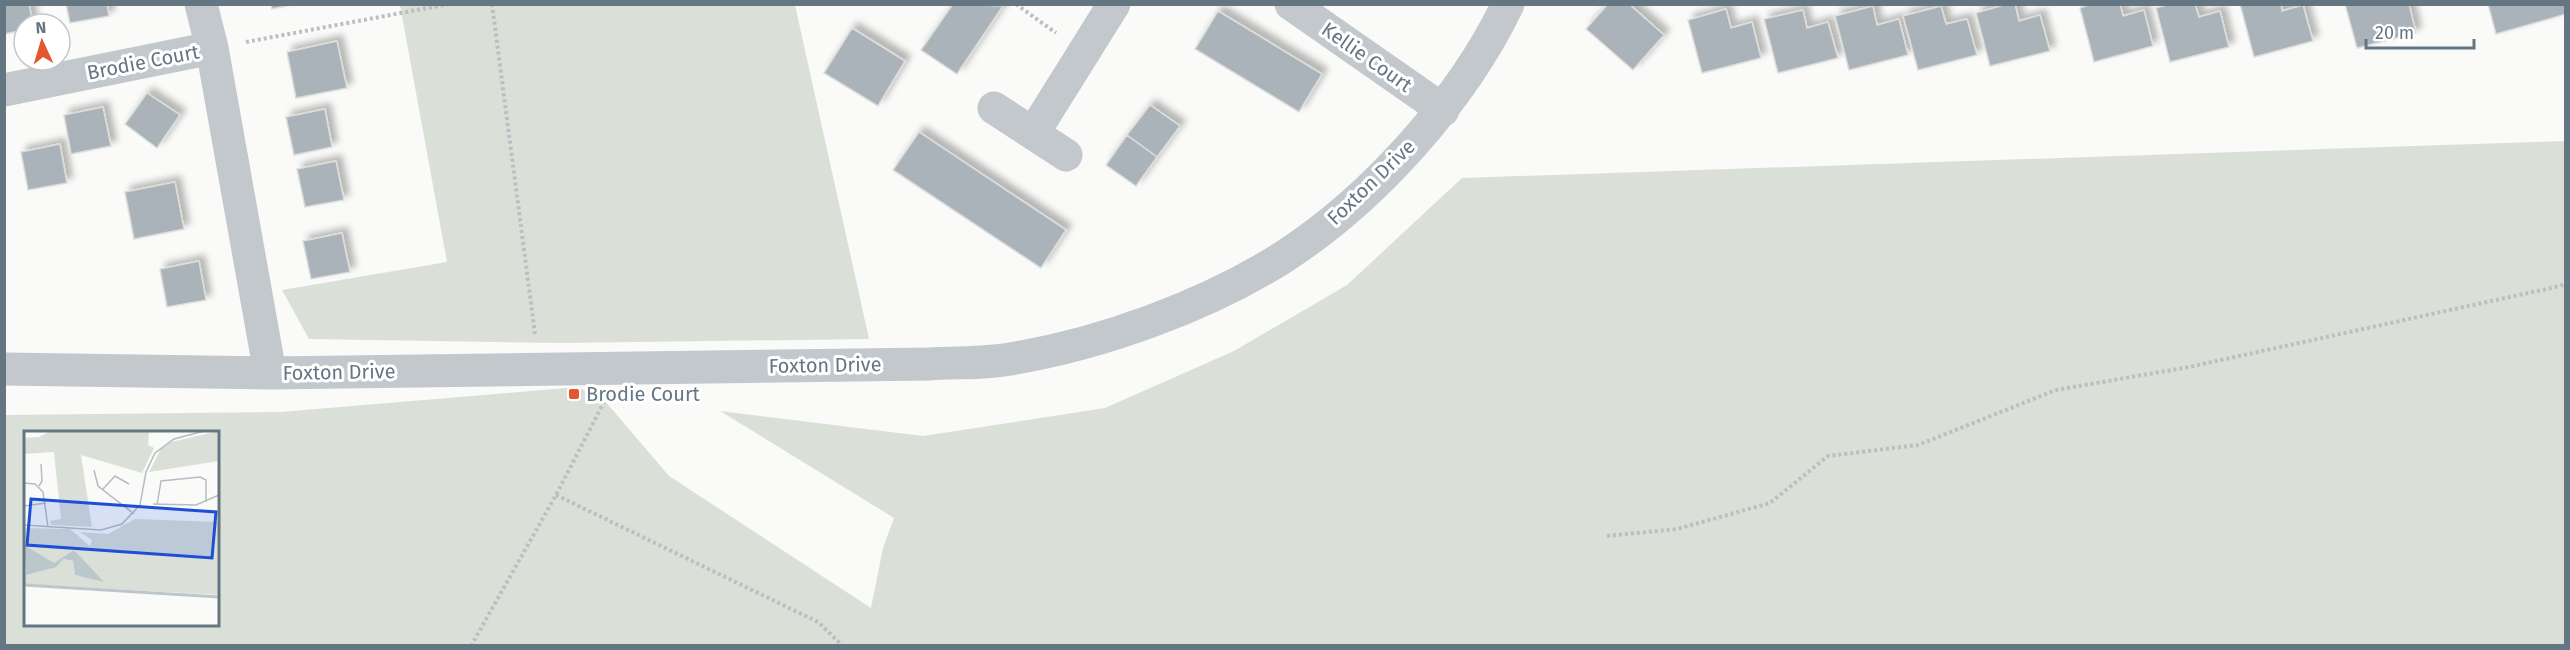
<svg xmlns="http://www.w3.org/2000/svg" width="2570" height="650" viewBox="0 0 2570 650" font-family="'Fira Sans',sans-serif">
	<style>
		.green { fill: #dadfd7; fill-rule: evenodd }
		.building { fill: #aab3b9; stroke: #dcdcda; stroke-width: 1.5; filter: url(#shadow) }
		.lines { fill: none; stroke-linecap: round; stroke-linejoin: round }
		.path { stroke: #bbbfc2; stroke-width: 4; stroke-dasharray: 3 3; stroke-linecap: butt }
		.street { stroke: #c3c8cc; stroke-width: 33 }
		.poi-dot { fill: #e4572e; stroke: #fff; stroke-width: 2 }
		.labels { text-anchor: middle; stroke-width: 6; stroke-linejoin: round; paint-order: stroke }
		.street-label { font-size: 20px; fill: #657683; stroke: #fff }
		.poi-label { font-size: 20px; fill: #657683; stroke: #fff; text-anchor: start }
		.inset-river { fill: none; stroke: #bbc7cb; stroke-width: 3 }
		.inset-road { fill: none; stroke: #b5bdc2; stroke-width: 1.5 }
		.view { fill: #1d4ed8; fill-opacity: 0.15; stroke: #1d4ed8; stroke-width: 3 }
		.inset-edge { fill: none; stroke: #657683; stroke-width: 3 }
	</style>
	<defs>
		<filter id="shadow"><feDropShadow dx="5.5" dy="-5.5" stdDeviation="3" flood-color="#0004"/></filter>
	</defs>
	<rect width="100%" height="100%" fill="#fafaf8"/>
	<path class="green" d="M 400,5 L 795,5 L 869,339 L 560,343 L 309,339 L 282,290 L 447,262 Z
		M 2565,141 L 2565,645 L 5,645 L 5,415 L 281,412 L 578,387 L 605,401 L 669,476 L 871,608 L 883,548 L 894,518 L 720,411 L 923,436 L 1105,408 L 1234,351 L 1347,285 L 1462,178 ZM 26,432 L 218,432 L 218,624 L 26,624 Z"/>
	<path class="building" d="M 4,4 L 29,4 L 33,24 L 24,24 L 24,30 L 4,34 Z
		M 66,4 L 107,4 L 109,16 L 70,23 Z
		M 271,4 L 295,4 L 272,9 Z
		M 953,4 L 1003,6 L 957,74 L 921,50 Z
		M 1608,4 L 1629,4 L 1664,35 L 1633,70 L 1586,29 Z
		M 2007,4 L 2015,4 L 2019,21 L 2040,15 L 2050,51 L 1990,66 L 1976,13 Z
		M 2091,4 L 2120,4 L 2123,16 L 2144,10 L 2153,46 L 2094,62 L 2080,8 Z
		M 2171,4 L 2195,4 L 2199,17 L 2220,11 L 2229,47 L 2170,62 L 2156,8 Z
		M 2240,4 L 2281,4 L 2282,11 L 2303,5 L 2313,41 L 2254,57 Z
		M 2345,4 L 2409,4 L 2416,33 L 2357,48 Z
		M 2488,4 L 2566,4 L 2566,14 L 2496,34 Z
		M 1873,6 L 1877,25 L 1899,19 L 1908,55 L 1849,70 L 1835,16 Z
		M 1941,6 L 1946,24 L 1967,19 L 1977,55 L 1918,70 L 1903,16 Z
		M 1726,9 L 1731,28 L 1752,22 L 1761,58 L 1702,73 L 1688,20 Z
		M 1803,10 L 1807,28 L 1828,22 L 1838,58 L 1778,73 L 1764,19 Z
		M 1218,11 L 1322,74 L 1299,112 L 1195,49 Z
		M 852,28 L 905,61 L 878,106 L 824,73 Z
		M 337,41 L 347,88 L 296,98 L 287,52 Z
		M 147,93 L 180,115 L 157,148 L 125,124 Z
		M 1150,105 L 1180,126 L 1157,157 L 1127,135 Z
		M 103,107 L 111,146 L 71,154 L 64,115 Z
		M 325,109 L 332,147 L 294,155 L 286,117 Z
		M 919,132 L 1066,230 L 1041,268 L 893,170 Z
		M 1127,135 L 1157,157 L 1136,186 L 1106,165 Z
		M 60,144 L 67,183 L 28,190 L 21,152 Z
		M 336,161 L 344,200 L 305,207 L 297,169 Z
		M 175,182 L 184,229 L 134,239 L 125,192 Z
		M 342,233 L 350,272 L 311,279 L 303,241 Z
		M 199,261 L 206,300 L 167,307 L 160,269 Z"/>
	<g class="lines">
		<path class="path" d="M 492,4 L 535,334
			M 1016,4 L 1056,33
			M 246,42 L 449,4
			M 556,495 L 818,622 L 843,646
			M 1607,536 L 1677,529 L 1770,503 L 1828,456 L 1918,445 L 2056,390 L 2189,367 L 2560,286 L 2566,283
			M 471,646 L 556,495 L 604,402"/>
		<path class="street" d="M 201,4 L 212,48 L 270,373
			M 1291,4 L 1443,110
			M 4,90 L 212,48
			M 994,108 L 1066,155
			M 1034,132 L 1114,4
			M 4,369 L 270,373 L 929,364 C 955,362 984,364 1010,359 C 1101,344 1207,306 1285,256 C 1374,198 1462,100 1508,4"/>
	</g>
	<rect class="poi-dot" x="568" y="388" width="12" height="12" rx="3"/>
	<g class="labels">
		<g class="street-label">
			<text transform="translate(1367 57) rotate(35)" y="7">Kellie Court</text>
			<text transform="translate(143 62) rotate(-11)" y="7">Brodie Court</text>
			<text transform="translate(1371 182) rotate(-44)" y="7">Foxton Drive</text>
			<text transform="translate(825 365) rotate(-1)" y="7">Foxton Drive</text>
			<text transform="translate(339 372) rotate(-1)" y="7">Foxton Drive</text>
		</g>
		<g class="poi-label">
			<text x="586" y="401">Brodie Court</text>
		</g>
	</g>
	<g transform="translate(24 431)">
		<rect width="195" height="195" fill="#fafaf8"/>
		<path d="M 27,0 L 125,0 L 124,14 L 130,17 L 118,42 L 57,24 L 68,96 L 27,94 L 26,90 L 37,88 L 30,21 L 0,23 L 0,7 L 15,6 ZM 195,0 L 195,30 L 125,41 L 137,18 L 147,11 ZM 111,88 L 195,91 L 195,164 L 0,153 L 0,142 L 32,135 L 0,114 L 0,97 L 46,98 L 66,115 L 68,109 L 56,101 L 84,103 ZM 50,119 L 70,143 L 78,149 L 51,144 L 49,130 L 39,128 Z" fill="#dadfd7" fill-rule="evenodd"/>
		<path d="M 0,114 L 30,132 L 50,119 L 80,151 L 51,144 L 49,130 L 39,128 L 32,136 L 2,144 Z" fill="#bbc7cb"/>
		<path class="inset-river" d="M 0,154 L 195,166"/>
		<path class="inset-road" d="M 70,39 L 74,55 L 110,83M 0,52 L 11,53 L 19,61 L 24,96M 15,55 L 18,50 L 17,33M 79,58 L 91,45 L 105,53M 129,73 L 172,74 L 195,64M 133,74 L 137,50 L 176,46 L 182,49 L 182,71M 0,75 L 22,72M 0,94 L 77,99 L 98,93 L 116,74 L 122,41 L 131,22 L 150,8 L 180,0"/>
		<path class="view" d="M 7,68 L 192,81 L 188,127 L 3,114 Z"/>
		<rect width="195" height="195" class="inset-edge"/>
	</g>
	<rect width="2570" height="650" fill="none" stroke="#657683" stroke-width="12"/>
	<g transform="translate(42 42) rotate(356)"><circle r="28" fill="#ffffff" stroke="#c1c8cd" stroke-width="1.5"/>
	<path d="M0-4.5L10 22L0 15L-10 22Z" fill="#e4572e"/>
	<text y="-9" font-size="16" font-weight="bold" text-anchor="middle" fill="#657683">N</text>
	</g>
	<path d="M2366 39v9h108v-9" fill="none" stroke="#657683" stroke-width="3"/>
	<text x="2375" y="39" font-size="18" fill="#657683" stroke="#ffffff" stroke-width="4.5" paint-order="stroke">20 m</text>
</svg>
